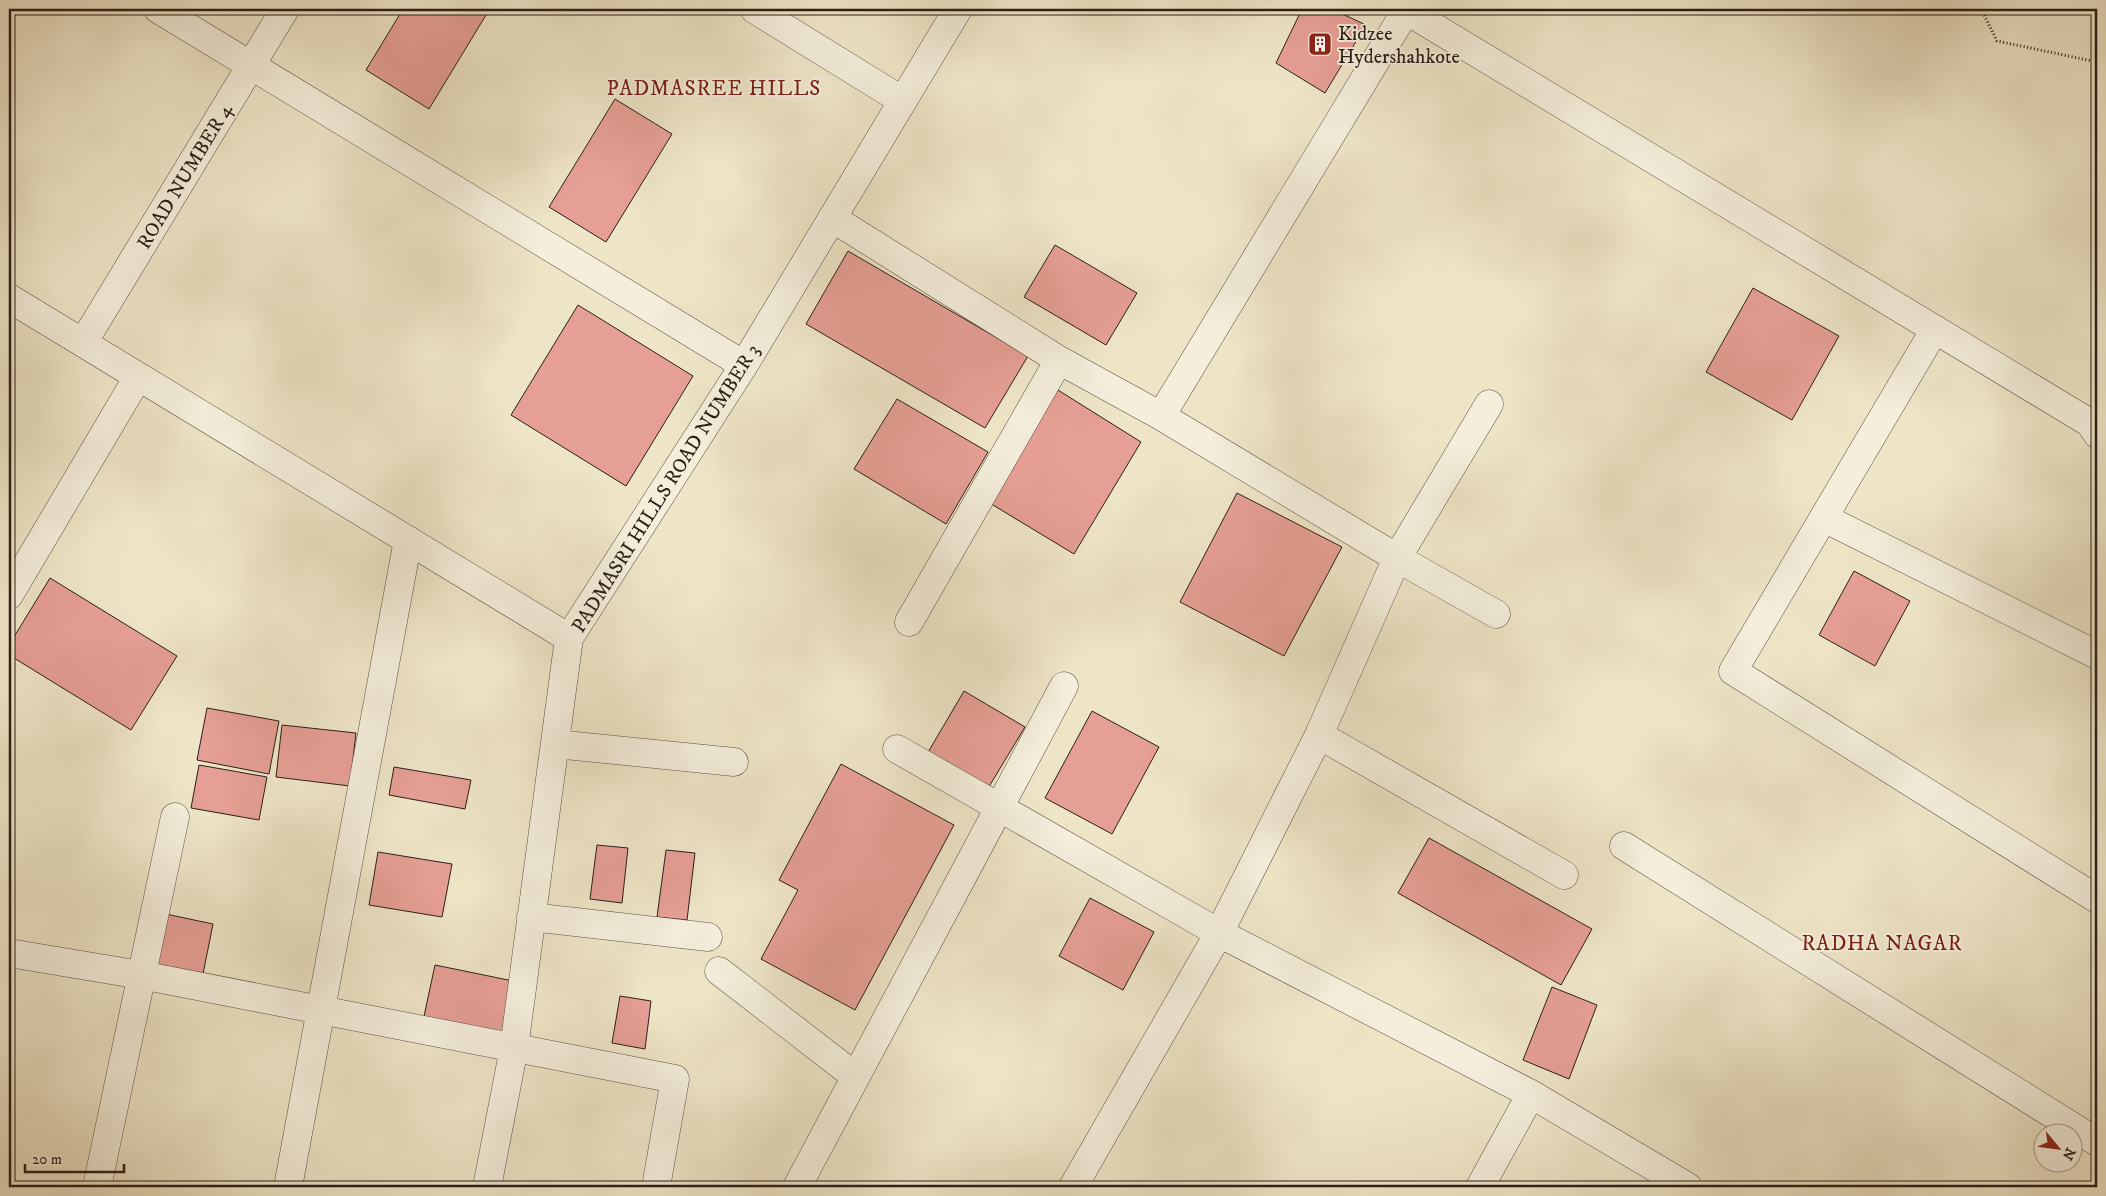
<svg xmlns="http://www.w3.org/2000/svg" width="2106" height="1196" viewBox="0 0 2106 1196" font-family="'IM FELL DW Pica',serif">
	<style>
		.building { fill: #e69f95; stroke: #2a1f18 }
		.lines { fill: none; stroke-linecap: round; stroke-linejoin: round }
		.street-casing { stroke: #5b5044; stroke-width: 29 }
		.path { stroke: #2a1f18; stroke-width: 3; stroke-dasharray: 1 2.5; stroke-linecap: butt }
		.street { stroke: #f4eedb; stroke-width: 28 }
		.labels { text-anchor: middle; stroke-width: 4; stroke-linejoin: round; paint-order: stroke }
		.poi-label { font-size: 20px; fill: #2a1f18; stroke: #f4eedb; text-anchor: start }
		.street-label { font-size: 20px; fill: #2a1f18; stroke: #f4eedb }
		.neighbourhood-label { font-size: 21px; letter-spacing: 1px; fill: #7a1f14; stroke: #f4eedb }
	</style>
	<rect width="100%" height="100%" fill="#eee5c7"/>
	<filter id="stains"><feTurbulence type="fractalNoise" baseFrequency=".004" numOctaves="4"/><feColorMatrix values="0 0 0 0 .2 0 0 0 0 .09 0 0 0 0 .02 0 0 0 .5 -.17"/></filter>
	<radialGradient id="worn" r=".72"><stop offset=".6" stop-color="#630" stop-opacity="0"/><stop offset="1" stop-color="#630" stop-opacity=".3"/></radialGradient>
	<path class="building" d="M 403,9 L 475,9 L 486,15 L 429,109 L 366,70 Z
		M 1302,9 L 1332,9 L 1366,25 L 1325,93 L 1276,63 Z
		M 615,99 L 672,134 L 606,242 L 549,207 Z
		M 1055,245 L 1137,293 L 1106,345 L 1024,297 Z
		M 848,251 L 1028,356 L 985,428 L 806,324 Z
		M 1753,288 L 1839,336 L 1792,420 L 1706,372 Z
		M 578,305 L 693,376 L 626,486 L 511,415 Z
		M 1058,390 L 1141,442 L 1074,554 L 988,502 Z
		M 897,399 L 988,452 L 946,524 L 854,469 Z
		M 1237,493 L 1342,547 L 1284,656 L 1180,602 Z
		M 1854,571 L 1910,601 L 1875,666 L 1819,635 Z
		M 50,578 L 177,656 L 131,730 L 9,655 L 9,645 Z
		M 964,691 L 1025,727 L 987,790 L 927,754 Z
		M 207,708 L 279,721 L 269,774 L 197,760 Z
		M 1092,711 L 1159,747 L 1112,834 L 1045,798 Z
		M 282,725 L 356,733 L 350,786 L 276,777 Z
		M 841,764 L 954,825 L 855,1010 L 761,959 L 798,890 L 779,880 Z
		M 199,765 L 267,777 L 259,820 L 191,808 Z
		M 394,767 L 471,780 L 465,809 L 389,795 Z
		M 1429,838 L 1592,929 L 1561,985 L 1398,893 Z
		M 597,845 L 628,848 L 622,903 L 590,899 Z
		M 666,850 L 695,853 L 687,920 L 657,917 Z
		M 378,852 L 452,864 L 442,917 L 369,905 Z
		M 1090,898 L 1154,932 L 1123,990 L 1059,956 Z
		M 161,913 L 213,924 L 202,979 L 149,968 Z
		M 435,965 L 513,981 L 501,1038 L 423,1021 Z
		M 1552,987 L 1597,1005 L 1569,1079 L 1523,1060 Z
		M 620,996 L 651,1001 L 645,1049 L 612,1043 Z"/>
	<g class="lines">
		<g class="street-casing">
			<path id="street" d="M 158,9 L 744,365
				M 754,9 L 903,101
				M 1404,9 L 2090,423 L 2097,434
				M 832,218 L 1059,360 L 1161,416 L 1397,558 L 1319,735 L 1219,933 L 1073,1187
				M 9,298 L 569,638
				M 1935,329 L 1733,671 L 2097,899
				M 83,343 L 285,9
				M 1489,404 L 1397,558 L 1496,614
				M 1161,416 L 1407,9
				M 1824,518 L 2097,655
				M 9,595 L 138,377
				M 909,622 L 1059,360
				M 1319,735 L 1564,875
				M 555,744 L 734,762
				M 897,749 L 1219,933 L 1531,1094 L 1688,1187
				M 1624,846 L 2097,1142
				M 531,917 L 708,937
				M 9,953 L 141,975 L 675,1079 L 656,1187
				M 719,971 L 856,1077
				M 97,1187 L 175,817
				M 288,1187 L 408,540
				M 487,1187 L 514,1048 L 569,638 L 744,365 L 958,9
				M 797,1187 L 1064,686
				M 1480,1187 L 1531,1094"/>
		</g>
		<path class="path" d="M 1981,9 L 1997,41 L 2097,62"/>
		<use href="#street" class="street"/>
	</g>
	<defs>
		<g id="building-square" transform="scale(1.25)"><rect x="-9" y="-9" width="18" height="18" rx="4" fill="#8f2418" stroke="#f4eedb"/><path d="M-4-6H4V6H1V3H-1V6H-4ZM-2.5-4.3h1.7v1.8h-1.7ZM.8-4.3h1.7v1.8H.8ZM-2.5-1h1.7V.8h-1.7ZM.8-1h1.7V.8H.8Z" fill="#fff"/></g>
	</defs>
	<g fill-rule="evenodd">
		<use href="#building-square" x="1320" y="44"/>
	</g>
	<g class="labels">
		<g class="poi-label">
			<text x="1338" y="40">Kidzee<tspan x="1338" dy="23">Hydershahkote</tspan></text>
		</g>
		<g class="street-label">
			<text transform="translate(184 176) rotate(-59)" y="7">ROAD NUMBER 4</text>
			<text transform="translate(665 488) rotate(-58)" y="7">PADMASRI HILLS ROAD NUMBER 3</text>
		</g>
		<g class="neighbourhood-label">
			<text x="714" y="95">PADMASREE HILLS</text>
			<text x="1882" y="950">RADHA NAGAR</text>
		</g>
	</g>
	<rect width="2106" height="1196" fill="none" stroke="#eee5c7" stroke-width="30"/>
	<rect x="10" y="10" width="2086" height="1176" fill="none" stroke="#2a1f18" stroke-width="2.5"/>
	<rect x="15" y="15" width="2076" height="1166" fill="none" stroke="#2a1f18"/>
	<g transform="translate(2058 1148) rotate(119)"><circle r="24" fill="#f4eedb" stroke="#a39b8d"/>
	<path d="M0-4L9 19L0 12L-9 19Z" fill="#8f2418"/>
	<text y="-8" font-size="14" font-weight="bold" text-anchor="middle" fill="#2a1f18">N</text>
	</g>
	<path d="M25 1164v8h99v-8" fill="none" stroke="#2a1f18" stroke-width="2.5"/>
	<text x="32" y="1164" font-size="15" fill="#2a1f18" stroke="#f4eedb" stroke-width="4" paint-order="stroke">20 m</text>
	<rect width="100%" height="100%" filter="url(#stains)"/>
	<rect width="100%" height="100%" fill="url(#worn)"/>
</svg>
